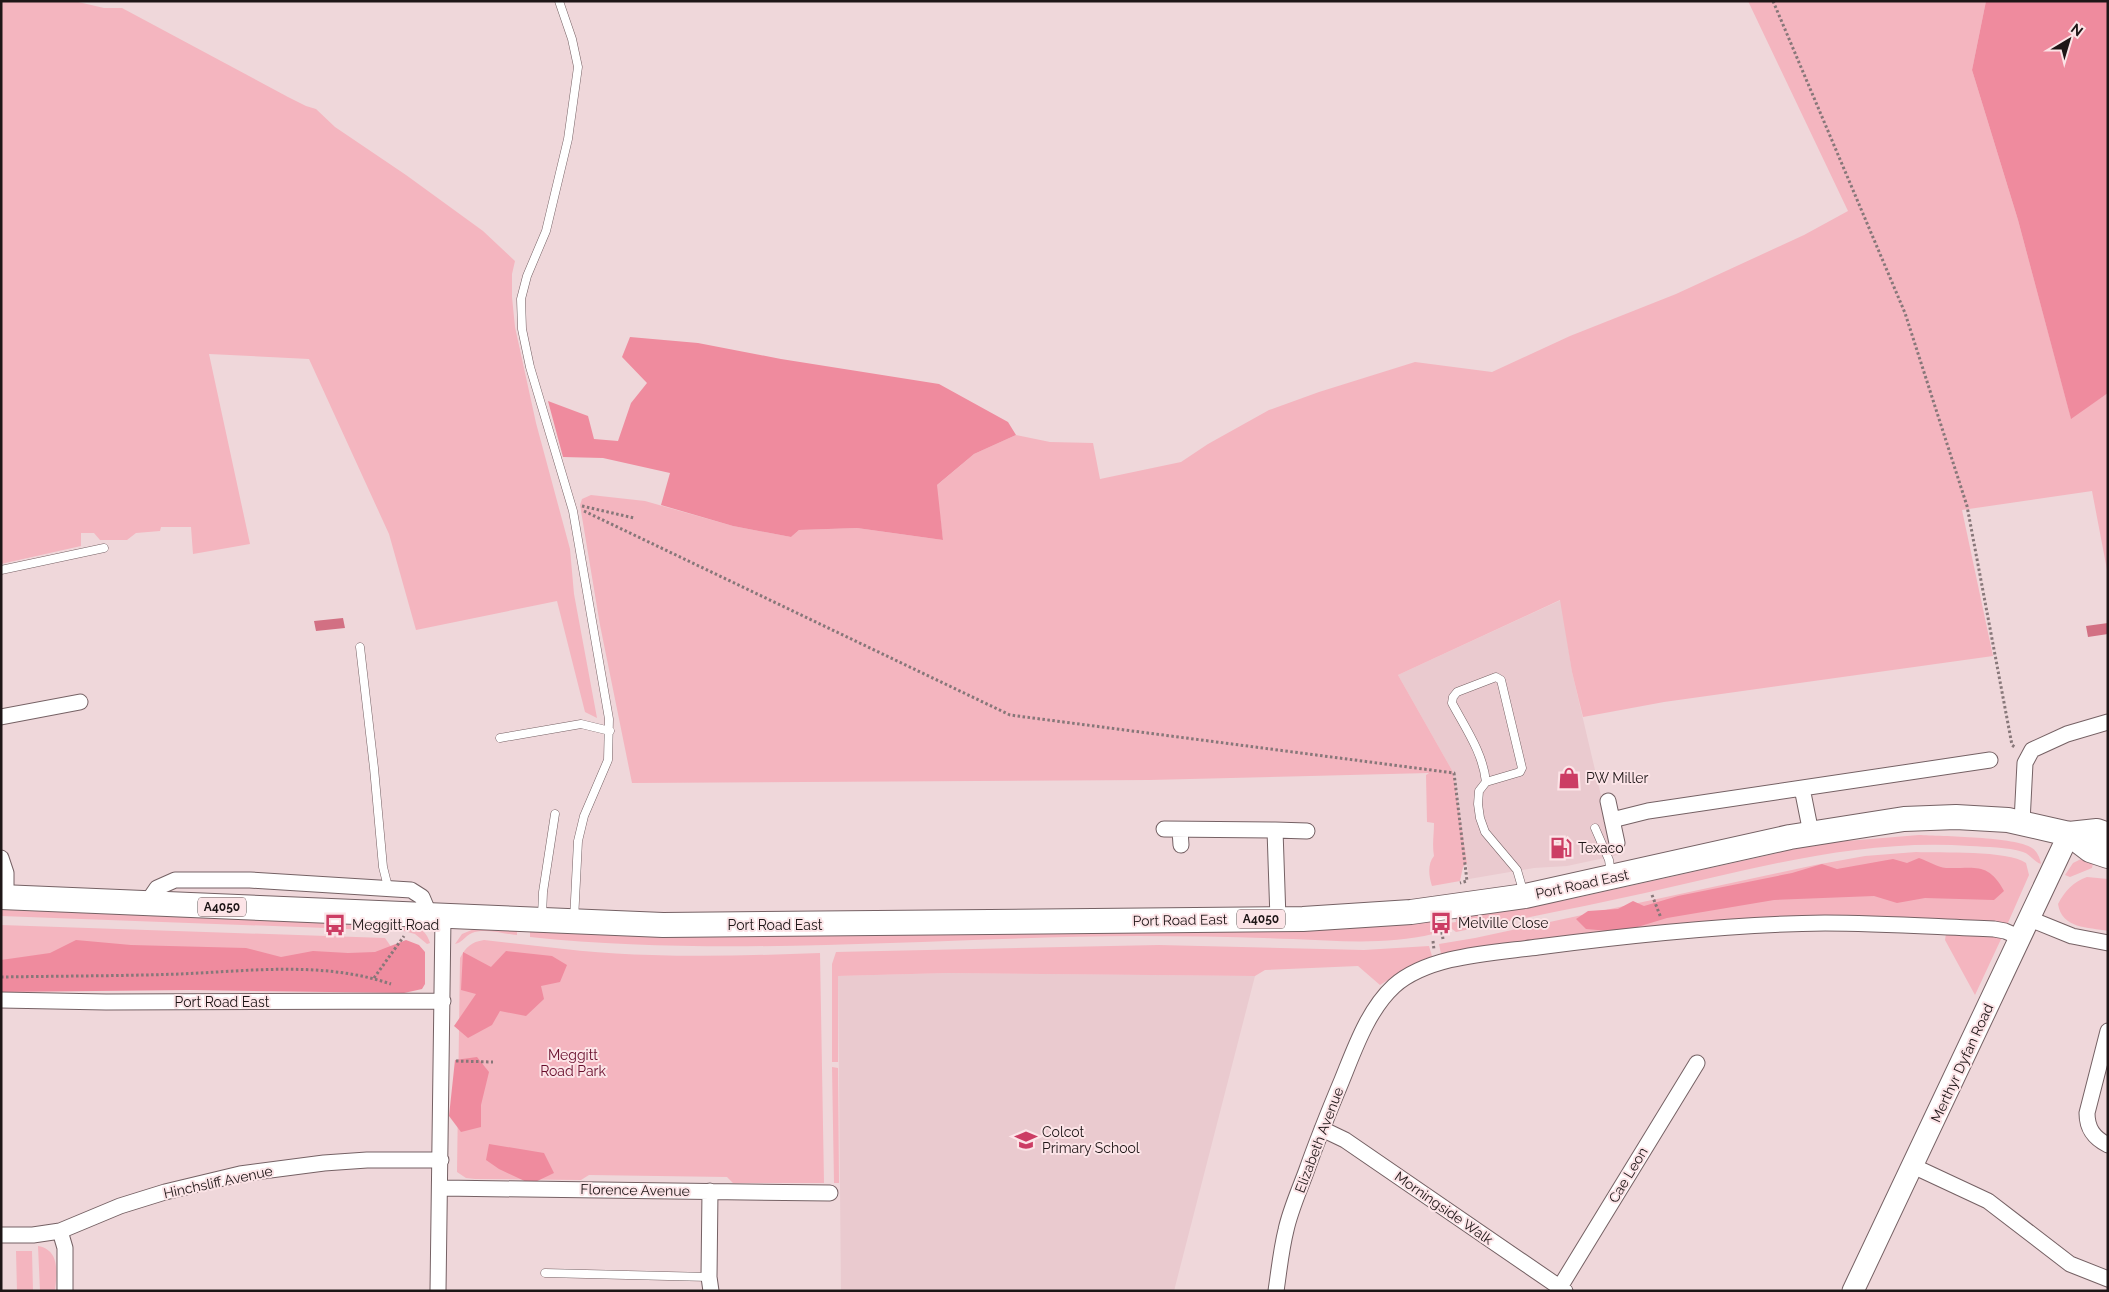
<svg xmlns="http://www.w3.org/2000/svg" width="2109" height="1292" viewBox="0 0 2109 1292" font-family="Raleway,sans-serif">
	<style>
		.built { fill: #eacacf }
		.green { fill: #f4b5bf }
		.forest { fill: #ef8b9e }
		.water { fill: #d27083 }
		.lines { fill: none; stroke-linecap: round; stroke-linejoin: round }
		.lane-casing { stroke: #756164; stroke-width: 9 }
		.street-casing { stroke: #756164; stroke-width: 17 }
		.secondary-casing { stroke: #756164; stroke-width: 23 }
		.primary-casing { stroke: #756164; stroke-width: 26 }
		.path { stroke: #877779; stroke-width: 3; stroke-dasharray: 2.5 2.5; stroke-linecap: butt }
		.lane { stroke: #fff; stroke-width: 8 }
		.street { stroke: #fff; stroke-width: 15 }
		.secondary { stroke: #fff; stroke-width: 21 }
		.primary { stroke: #fff; stroke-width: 24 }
		.labels { text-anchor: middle; stroke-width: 4; stroke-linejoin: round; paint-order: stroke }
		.shield { fill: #fce4e7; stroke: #615455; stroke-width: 1 }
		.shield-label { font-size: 12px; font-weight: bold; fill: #1e1617 }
		.poi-label { font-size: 14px; fill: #1e1617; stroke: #fce4e7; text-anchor: start }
		.street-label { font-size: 14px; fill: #1e1617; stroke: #fce4e7 }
		.park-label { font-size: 14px; fill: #660c2a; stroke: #fce4e7 }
	</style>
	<rect width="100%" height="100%" fill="#efd7da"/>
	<path class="built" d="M 1561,600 L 1572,672 L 1614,851 L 1618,855 L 1567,866 L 1534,868 L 1469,879 L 1453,772 L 1398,675 Z
		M 948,973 L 1255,976 L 1174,1291 L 841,1291 L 838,976 Z"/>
	<path class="green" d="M 1,1 L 74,1 L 104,8 L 122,8 L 288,97 L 306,106 L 316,109 L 335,127 L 406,175 L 483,231 L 515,261 L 512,274 L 512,297 L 515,327 L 536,423 L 570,549 L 574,594 L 597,718 L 585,712 L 557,601 L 416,630 L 389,534 L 309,359 L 209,354 L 250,544 L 193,554 L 191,527 L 161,527 L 160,531 L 136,533 L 127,540 L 100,540 L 94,533 L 81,533 L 81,546 L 1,564 Z
		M 1748,1 L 1986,1 L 1972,70 L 2018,220 L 2071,418 L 2108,393 L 2108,575 L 2092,491 L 1962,510 L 1993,656 L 1664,702 L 1583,717 L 1572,672 L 1560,600 L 1398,675 L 1453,772 L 1467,863 L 1463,867 L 1460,881 L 1432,886 C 1429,877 1427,864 1434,856 C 1432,845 1434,834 1434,823 L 1427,822 L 1426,775 L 1429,773 L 1149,780 L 632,783 L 600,625 L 580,505 L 582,499 L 591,495 L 645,501 L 733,526 L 791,537 L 799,530 L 857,528 L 943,540 L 936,486 L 974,454 L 1016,435 L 1050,442 L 1093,443 L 1100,479 L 1181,462 L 1208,444 L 1269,410 L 1319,392 L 1415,362 L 1492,372 L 1570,336 L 1676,294 L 1804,235 L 1848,211 Z
		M 1919,835 C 1940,836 2017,837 2032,848 C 2037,851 2040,858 2041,864 C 2034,862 2030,854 2023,852 C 2007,847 1987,847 1970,846 C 1860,838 1752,869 1645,893 C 1582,907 1519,919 1456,932 L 1448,926 L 1448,923 L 1456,922 L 1455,917 L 1567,900 L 1822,843 Z
		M 1916,852 C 1940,853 2008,850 2026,863 L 2029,875 L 2007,925 L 1998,923 L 1539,939 L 1441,954 L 1439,944 L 1475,938 L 1815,865 L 1865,856 Z
		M 2083,858 L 2094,858 L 2092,868 L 2070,877 L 2065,875 L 2073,863 Z
		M 2087,877 L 2108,879 L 2108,931 C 2088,927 2062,929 2058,904 C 2065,891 2073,882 2087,877 Z
		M 1,907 L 326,922 L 326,928 L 1,916 Z
		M 1436,920 L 1433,934 C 1388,945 1338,941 1293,939 C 1241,937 1190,936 1138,936 C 936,937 732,958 530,937 L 530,931 Z
		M 346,923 L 413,925 C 422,929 427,933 430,943 L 427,944 L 415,934 L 404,931 L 346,929 Z
		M 1,925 L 385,938 L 392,948 L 384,960 L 1,973 Z
		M 474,929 L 517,931 L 517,935 C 504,934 484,928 472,933 C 465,936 462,943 455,944 L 462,934 Z
		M 1946,934 L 2002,937 L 1975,995 L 1945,940 Z
		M 484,940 C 540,946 596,954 652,955 C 708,957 764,955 820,953 L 824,1183 L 733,1183 L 727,1177 L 589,1175 L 581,1180 L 475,1179 L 466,1178 L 457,1172 L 460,958 C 466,947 471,942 484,940 Z
		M 1159,945 L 1364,950 L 1429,946 L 1432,956 L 1409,967 L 1380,985 L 1358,966 L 1265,970 L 1255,976 L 948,973 L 838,976 L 838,1062 L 832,1062 L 832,964 L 836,952 Z
		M 832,1067 L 838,1068 L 839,1183 L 834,1183 Z
		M 38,1246 C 60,1250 57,1272 55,1291 L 40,1291 Z
		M 16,1251 L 32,1251 L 33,1291 L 17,1291 Z"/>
	<path class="forest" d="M 1986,1 L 2108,1 L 2108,393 L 2071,419 L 2018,220 L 1972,70 Z
		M 630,337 L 698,343 L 781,359 L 939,384 L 1008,422 L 1016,435 L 974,454 L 937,485 L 943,540 L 857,528 L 799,530 L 791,537 L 733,526 L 661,505 L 670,473 L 603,458 L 563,457 L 548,401 L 588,416 L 594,439 L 618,441 L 631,403 L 647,383 L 622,357 Z
		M 1919,858 C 1928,861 1937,867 1946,868 C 1974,869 1988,861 2004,891 L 1994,900 L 1925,898 L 1897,903 L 1874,896 L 1774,900 L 1667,918 L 1621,932 L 1586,929 L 1576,919 L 1588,911 L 1618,909 L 1633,901 L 1644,906 L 1678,896 L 1792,873 L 1822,864 L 1837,869 L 1893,859 L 1907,863 Z
		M 76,940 L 131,945 L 246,948 L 281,957 L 313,951 L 348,953 L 375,952 L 406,940 L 419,945 L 425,952 L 425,984 L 422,989 L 404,993 L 190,990 L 1,992 L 1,960 L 50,953 Z
		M 506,951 L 552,956 L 567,965 L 560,982 L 541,986 L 544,999 L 526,1016 L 500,1011 L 492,1025 L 468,1038 L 454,1026 L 476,994 L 461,990 L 463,952 L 491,967 Z
		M 477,1057 L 489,1072 L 481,1105 L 481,1127 L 461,1132 L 449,1116 L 455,1060 Z
		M 489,1144 L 544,1153 L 554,1173 L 531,1184 L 499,1169 L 486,1160 Z"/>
	<path class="water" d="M 343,618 L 345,628 L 316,631 L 314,621 Z
		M 2108,623 L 2108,634 L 2088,637 L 2086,626 Z"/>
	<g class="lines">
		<g class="lane-casing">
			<path id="lane" d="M 559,1 L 572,39 L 578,67 L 568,139 L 546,231 L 527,276 L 521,299 L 522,329 L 530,367 L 573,511 L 609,719 L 608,760 L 584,816 L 578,841 L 574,920
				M 1,570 L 104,548
				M 360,647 L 374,768 L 383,867 L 388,887
				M 500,738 L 581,724 L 610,731
				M 1486,782 C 1483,753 1466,729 1452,703 L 1453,697 L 1457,692 L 1496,677 L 1501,680 L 1522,768 L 1520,772 L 1486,782 L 1479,791 L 1478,804 L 1480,818 L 1485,832 L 1517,870 L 1524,894
				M 1595,828 L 1609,860 L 1611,874
				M 542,916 L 543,892 L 555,814
				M 545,1273 L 709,1277"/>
		</g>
		<g class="street-casing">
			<path id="street" d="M 1,717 L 80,702
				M 1802,788 L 1811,833
				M 1608,801 L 1617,843
				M 1612,820 L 1648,811 L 1990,760
				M 2022,822 L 2025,763 L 2032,750 L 2067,734 L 2108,722
				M 1164,829 L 1275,830 L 1278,919
				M 1180,830 L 1181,845
				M 1275,830 L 1307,831
				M 1,858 L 6,873 L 6,898
				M 146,904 L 157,888 L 175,880 L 250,880 L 411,890 L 422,897 L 430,916
				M 2030,919 L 2072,936 L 2108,943
				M 1,1000 L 106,1002 L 443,1001
				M 2108,1031 L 2087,1113 C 2087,1129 2094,1138 2108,1145
				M 1322,1129 L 1345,1140 L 1565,1291
				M 1913,1166 L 1988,1201 L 2070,1264 L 2108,1279
				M 441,1188 L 830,1193
				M 710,1191 L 709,1277 L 711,1291
				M 60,1231 L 65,1248 L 65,1291
				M 1,1235 L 33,1235 L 60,1231 L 120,1206 L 165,1192 L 240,1174 L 324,1163 L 367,1160 L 441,1160
				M 1560,1287 L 1697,1063
				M 438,1291 L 443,917
				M 1276,1291 C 1279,1271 1281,1250 1286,1230 C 1290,1211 1299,1191 1306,1172 C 1317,1141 1329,1111 1342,1080 C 1355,1048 1368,1010 1394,986 C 1429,955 1493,953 1538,947 C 1631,935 1731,924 1825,923 C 1881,923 1938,927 1994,929 L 2005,931 L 2021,938"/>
		</g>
		<g class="secondary-casing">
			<path id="secondary" d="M 1853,1291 L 2069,834"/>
		</g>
		<g class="primary-casing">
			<path id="primary" d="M 2069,834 L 2090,850 L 2108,856
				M 1,897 L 663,925 L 1303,919 L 1411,912 L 1525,896 L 1790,837 L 1904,819 L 1956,817 L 2008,820 L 2069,834 L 2097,831 L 2108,835"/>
		</g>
		<path class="path" d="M 1773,1 L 1905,313 L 1967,506 L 2012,745 L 2016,748
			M 582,506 L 634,518
			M 584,511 L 1010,715 L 1454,773 L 1467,881 L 1460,883
			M 1652,895 L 1661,918
			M 1441,927 L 1443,939
			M 1433,941 L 1434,950
			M 1,977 C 61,976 121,976 180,974 C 250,971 323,961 391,984
			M 374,978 L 404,936
			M 456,1061 L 493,1062"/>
		<use href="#lane" class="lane"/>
		<use href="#street" class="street"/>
		<use href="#secondary" class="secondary"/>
		<use href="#primary" class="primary"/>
	</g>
	<defs>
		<g id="shop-bare" transform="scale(1.725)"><path d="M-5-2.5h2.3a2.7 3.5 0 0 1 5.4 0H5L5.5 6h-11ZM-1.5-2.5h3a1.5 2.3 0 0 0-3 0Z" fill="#cc3d64" stroke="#fce4e7" stroke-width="2.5" paint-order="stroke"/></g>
		<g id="fuel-bare" transform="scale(1.725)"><path d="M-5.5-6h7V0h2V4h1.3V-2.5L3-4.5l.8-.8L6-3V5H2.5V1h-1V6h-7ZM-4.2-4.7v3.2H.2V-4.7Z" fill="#cc3d64" stroke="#fce4e7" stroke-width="2.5" paint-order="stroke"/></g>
		<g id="bus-bare" transform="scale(1.725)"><path d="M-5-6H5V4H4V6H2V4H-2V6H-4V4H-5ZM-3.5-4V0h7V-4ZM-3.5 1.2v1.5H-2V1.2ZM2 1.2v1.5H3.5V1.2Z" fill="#cc3d64" stroke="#fce4e7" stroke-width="2.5" paint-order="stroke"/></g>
		<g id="school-bare" transform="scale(1.725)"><path d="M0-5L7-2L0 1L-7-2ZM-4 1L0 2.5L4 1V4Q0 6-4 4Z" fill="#cc3d64" stroke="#fce4e7" stroke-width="2.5" paint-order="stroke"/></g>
	</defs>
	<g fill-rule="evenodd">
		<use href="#shop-bare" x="1569" y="778"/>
		<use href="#fuel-bare" x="1561" y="848"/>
		<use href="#bus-bare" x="1441" y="923"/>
		<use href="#bus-bare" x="335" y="925"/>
		<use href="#school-bare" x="1026" y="1140"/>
	</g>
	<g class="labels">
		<g class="shield">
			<rect x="198" y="897.5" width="48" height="19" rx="4"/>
			<rect x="1237" y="909.5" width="48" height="19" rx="4"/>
		</g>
		<g class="shield-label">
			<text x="222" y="911">A4050</text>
			<text x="1261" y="923">A4050</text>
		</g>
		<g class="poi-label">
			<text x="1586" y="783">PW Miller</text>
			<text x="1578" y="853">Texaco</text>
			<text x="1458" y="928">Melville Close</text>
			<text x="352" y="930">Meggitt Road</text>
			<text x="1042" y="1137">Colcot<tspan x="1042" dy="16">Primary School</tspan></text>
		</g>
		<g class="street-label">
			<text transform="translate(1582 884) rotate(-12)" y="5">Port Road East</text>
			<text transform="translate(1180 920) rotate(-1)" y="5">Port Road East</text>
			<text x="775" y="930">Port Road East</text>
			<text x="222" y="1007">Port Road East</text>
			<text transform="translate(1962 1063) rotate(-65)" y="5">Merthyr Dyfan Road</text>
			<text transform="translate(1319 1140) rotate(-69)" y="5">Elizabeth Avenue</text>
			<text transform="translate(1628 1175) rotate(-59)" y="5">Cae Leon</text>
			<text transform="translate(218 1182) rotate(-12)" y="5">Hinchsliff Avenue</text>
			<text transform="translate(635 1190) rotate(1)" y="5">Florence Avenue</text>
			<text transform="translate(1444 1208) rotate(35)" y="5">Morningside Walk</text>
		</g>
		<g class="park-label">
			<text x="573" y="1060">Meggitt<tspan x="573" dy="16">Road Park</tspan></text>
		</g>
	</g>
	<rect width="2109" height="1292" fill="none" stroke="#1e1617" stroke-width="5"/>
	<g transform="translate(2069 40) rotate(38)" stroke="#fce4e7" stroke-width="4" paint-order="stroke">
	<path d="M0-4L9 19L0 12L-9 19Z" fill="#1e1617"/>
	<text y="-8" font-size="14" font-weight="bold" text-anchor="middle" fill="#1e1617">N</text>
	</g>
</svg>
